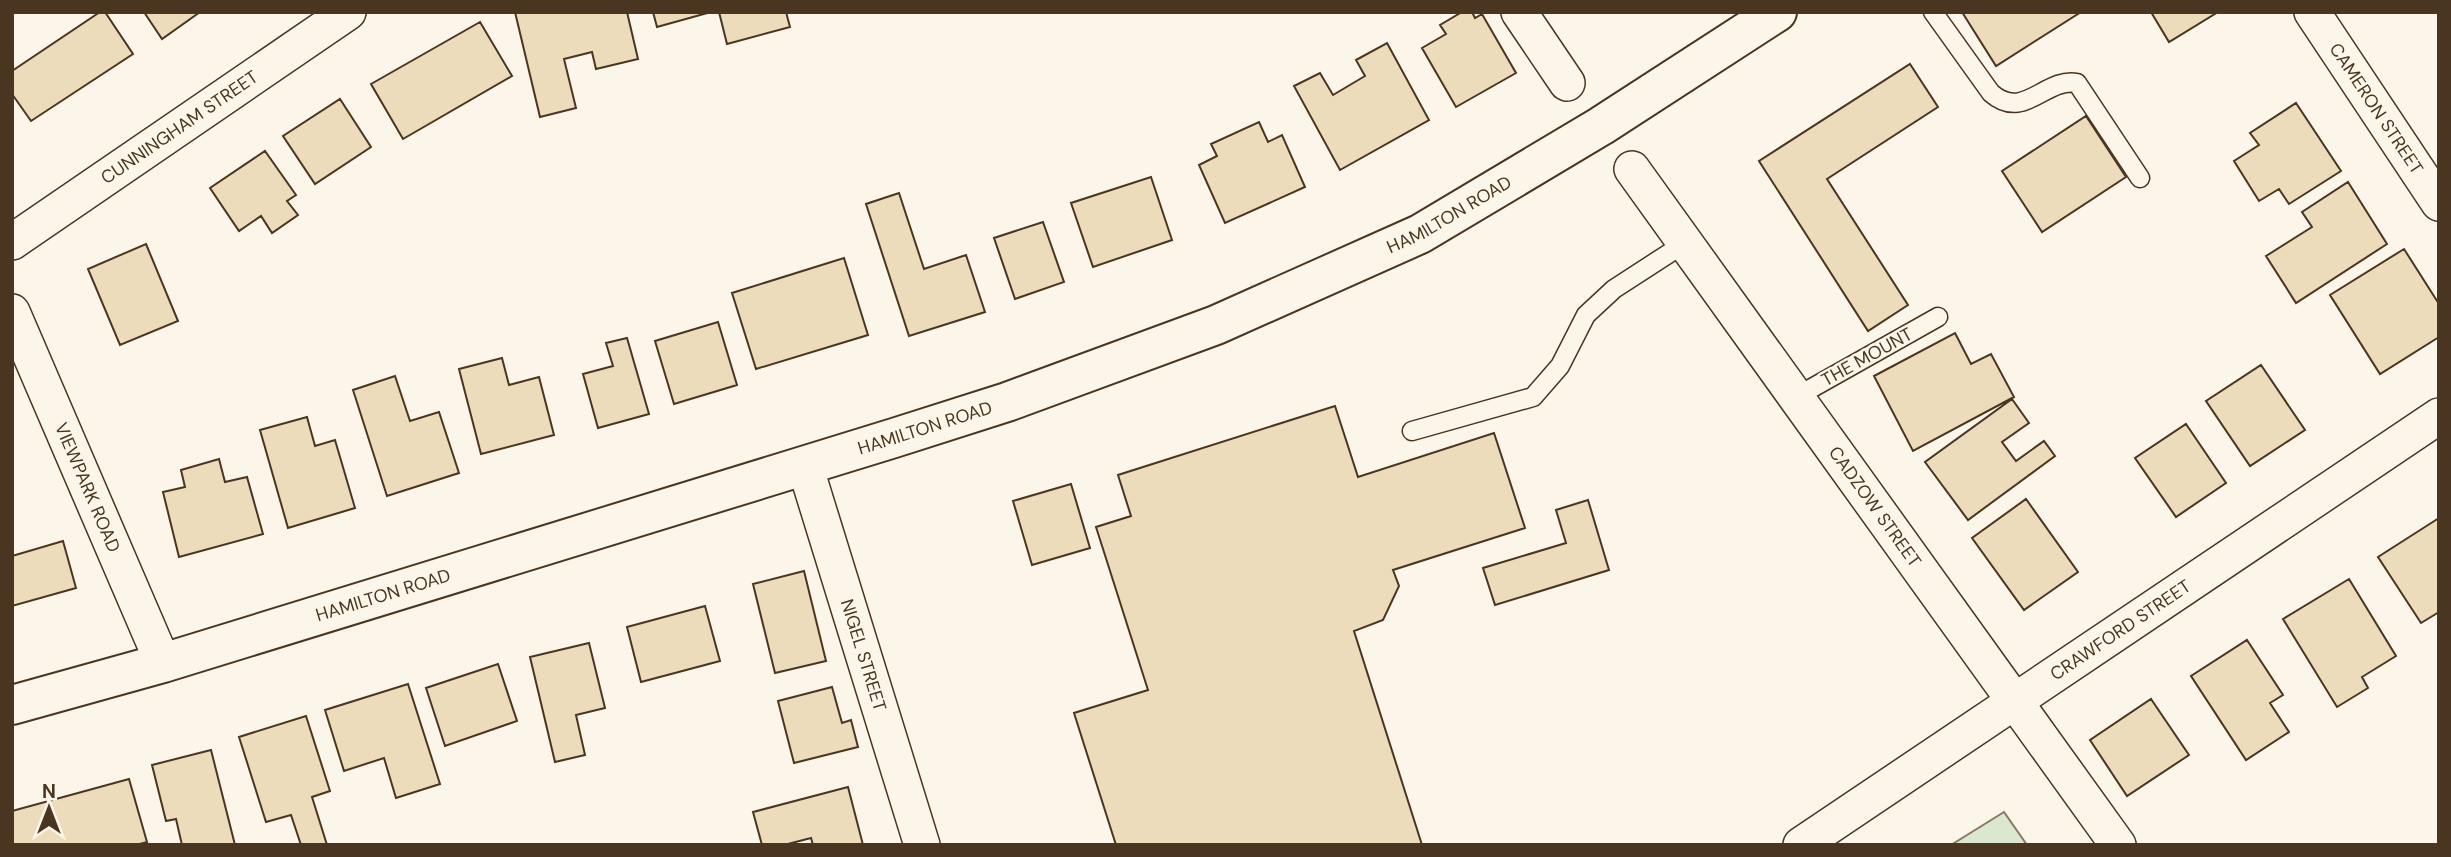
<svg xmlns="http://www.w3.org/2000/svg" width="2451" height="857" viewBox="0 0 2451 857" font-family="'DM Sans',sans-serif">
	<style>
		.green { fill: #dce7d0; stroke: #887966; stroke-width: 2 }
		.building { fill: #ecdcbc; stroke: #4a3520; stroke-width: 2 }
		.lines { fill: none; stroke-linecap: round; stroke-linejoin: round }
		.service-casing { stroke: #4a3520; stroke-width: 21 }
		.minor-casing { stroke: #4a3520; stroke-width: 38 }
		.primary-casing { stroke: #4a3520; stroke-width: 42 }
		.service { stroke: #fbf6e9; stroke-width: 18 }
		.minor { stroke: #fbf6e9; stroke-width: 35 }
		.primary { stroke: #fbf6e9; stroke-width: 38 }
		.labels { text-anchor: middle; stroke-width: 5; stroke-linejoin: round; paint-order: stroke }
		.street-label { font-size: 18px; fill: #4a3520; stroke: #fbf6e9 }
	</style>
	<rect width="100%" height="100%" fill="#fbf6e9"/>
	<path class="green" d="M 2004,812 L 2027,845 L 1951,845 Z"/>
	<path class="building" d="M 100,12 L 105,12 L 133,54 L 31,121 L 12,94 L 12,71 Z
		M 144,12 L 200,12 L 162,39 Z
		M 515,12 L 627,12 L 638,59 L 596,69 L 592,52 L 564,59 L 576,108 L 540,117 Z
		M 653,12 L 711,12 L 657,27 Z
		M 719,12 L 786,12 L 790,27 L 727,44 Z
		M 1462,12 L 1472,12 L 1475,18 L 1482,14 L 1516,73 L 1456,107 L 1422,48 L 1446,34 L 1440,25 Z
		M 1962,12 L 2081,12 L 1996,66 Z
		M 2151,12 L 2218,12 L 2169,42 Z
		M 480,22 L 512,76 L 403,139 L 371,84 Z
		M 1387,43 L 1429,120 L 1340,170 L 1294,86 L 1320,73 L 1333,95 L 1365,76 L 1356,60 Z
		M 1910,64 L 1938,107 L 1827,179 L 1908,305 L 1868,331 L 1759,161 Z
		M 340,99 L 371,147 L 315,184 L 283,136 Z
		M 2296,103 L 2341,171 L 2289,204 L 2279,189 L 2259,201 L 2234,161 L 2259,145 L 2250,133 Z
		M 2086,116 L 2126,177 L 2042,232 L 2002,171 Z
		M 1259,122 L 1268,142 L 1282,135 L 1305,187 L 1225,223 L 1199,165 L 1217,156 L 1211,144 Z
		M 265,151 L 296,195 L 287,201 L 298,215 L 272,233 L 261,216 L 239,231 L 210,188 Z
		M 1151,177 L 1172,240 L 1093,267 L 1071,203 Z
		M 2348,182 L 2387,244 L 2296,303 L 2266,256 L 2312,227 L 2302,212 Z
		M 899,193 L 924,269 L 966,255 L 985,312 L 909,336 L 866,204 Z
		M 1043,222 L 1064,282 L 1015,299 L 994,238 Z
		M 146,244 L 178,321 L 120,345 L 88,269 Z
		M 2404,249 L 2439,304 L 2439,337 L 2380,374 L 2330,295 Z
		M 844,258 L 868,335 L 756,369 L 732,293 Z
		M 718,322 L 737,385 L 674,404 L 655,341 Z
		M 1955,333 L 1971,364 L 1991,354 L 2014,397 L 1913,451 L 1874,376 Z
		M 627,338 L 649,414 L 598,428 L 583,374 L 613,366 L 606,343 Z
		M 502,358 L 509,385 L 539,377 L 554,435 L 481,454 L 459,369 Z
		M 2261,365 L 2305,430 L 2250,466 L 2206,401 Z
		M 395,376 L 410,421 L 439,412 L 459,473 L 387,496 L 353,390 Z
		M 2012,399 L 2029,423 L 2002,442 L 2016,461 L 2044,441 L 2055,456 L 1968,520 L 1925,462 Z
		M 1335,406 L 1358,477 L 1494,433 L 1525,528 L 1393,570 L 1399,586 L 1383,620 L 1354,631 L 1422,845 L 1116,845 L 1074,713 L 1148,690 L 1096,527 L 1131,516 L 1118,475 Z
		M 307,417 L 315,446 L 335,440 L 355,508 L 288,528 L 260,430 Z
		M 2186,424 L 2226,483 L 2176,517 L 2135,458 Z
		M 219,459 L 225,482 L 247,477 L 263,534 L 179,557 L 163,492 L 185,487 L 181,470 Z
		M 1071,484 L 1090,548 L 1032,565 L 1013,501 Z
		M 2026,499 L 2078,572 L 2024,610 L 1972,538 Z
		M 1588,500 L 1609,570 L 1495,605 L 1483,568 L 1566,543 L 1556,510 Z
		M 2439,518 L 2439,612 L 2421,623 L 2378,557 Z
		M 63,541 L 76,588 L 12,606 L 12,556 Z
		M 804,571 L 826,661 L 775,673 L 753,584 Z
		M 2349,579 L 2396,656 L 2362,677 L 2368,688 L 2337,707 L 2283,619 Z
		M 705,606 L 720,661 L 641,682 L 627,627 Z
		M 2247,640 L 2283,695 L 2270,703 L 2289,732 L 2246,760 L 2191,676 Z
		M 589,643 L 605,708 L 576,715 L 585,755 L 555,762 L 530,657 Z
		M 498,664 L 517,721 L 445,746 L 426,688 Z
		M 408,684 L 440,784 L 396,798 L 384,758 L 344,771 L 325,710 Z
		M 832,687 L 842,723 L 851,720 L 858,747 L 794,763 L 778,701 Z
		M 2151,699 L 2189,755 L 2127,796 L 2090,740 Z
		M 306,716 L 330,791 L 312,797 L 327,845 L 301,845 L 291,815 L 266,822 L 239,737 Z
		M 211,750 L 235,845 L 182,845 L 176,819 L 166,821 L 152,765 Z
		M 129,779 L 147,842 L 136,845 L 12,845 L 12,811 Z
		M 848,787 L 863,845 L 813,845 L 811,838 L 784,845 L 762,845 L 753,812 Z"/>
	<g class="lines">
		<g class="service-casing">
			<path id="service" d="M 1933,12 L 1991,93 C 2024,122 2045,77 2077,83 L 2140,178
				M 1796,397 L 1938,317
				M 1412,431 L 1533,397 L 1560,366 L 1586,315 L 1614,289 L 1685,243"/>
		</g>
		<g class="minor-casing">
			<g id="minor">
				<path d="M 1519,12 L 1567,83"/>
				<path id="s1" d="M 2312,12 L 2439,203"/>
				<path id="s2" d="M 1632,169 L 2118,845"/>
				<path id="s3" d="M 12,242 L 348,12"/>
				<path id="s4" d="M 12,312 L 163,663"/>
				<path id="s5" d="M 805,466 L 922,845"/>
				<path id="s6" d="M 1801,845 L 2439,416"/>
			</g>
		</g>
		<g class="primary-casing">
			<g id="primary">
				<path id="s7" d="M 12,705 L 163,663 L 894,438 L 1007,402 L 1216,325 L 1420,234 L 1601,126 L 1777,12"/>
			</g>
		</g>
		<use href="#service" class="service"/>
		<use href="#minor" class="minor"/>
		<use href="#primary" class="primary"/>
	</g>
	<g class="labels">
		<g class="street-label">
			<text dy="6" stroke="none"><textPath href="#s1" startOffset="116">CAMERON STREET</textPath></text>
			<text dy="6" stroke="none"><textPath href="#s3" startOffset="203">CUNNINGHAM STREET</textPath></text>
			<text dy="6" stroke="none"><textPath href="#s7" startOffset="1521">HAMILTON ROAD</textPath></text>
			<text transform="translate(1867 357) rotate(-29)" y="6">THE MOUNT</text>
			<text dy="6" stroke="none"><textPath href="#s7" startOffset="954">HAMILTON ROAD</textPath></text>
			<text dy="6" stroke="none"><textPath href="#s4" startOffset="191">VIEWPARK ROAD</textPath></text>
			<text dy="6" stroke="none"><textPath href="#s2" startOffset="416">CADZOW STREET</textPath></text>
			<text dy="6" stroke="none"><textPath href="#s7" startOffset="387">HAMILTON ROAD</textPath></text>
			<text dy="6" stroke="none"><textPath href="#s6" startOffset="385">CRAWFORD STREET</textPath></text>
			<text dy="6" stroke="none"><textPath href="#s5" startOffset="198">NIGEL STREET</textPath></text>
		</g>
	</g>
	<rect width="2451" height="857" fill="none" stroke="#4a3520" stroke-width="28"/>
	<g transform="translate(49 808)" stroke="#fbf6e9" stroke-width="5" paint-order="stroke">
	<path d="M0-5L12 26L0 18L-12 26Z" fill="#4a3520"/>
	<text y="-10" font-size="19" font-weight="bold" text-anchor="middle" fill="#4a3520">N</text>
	</g>
</svg>
